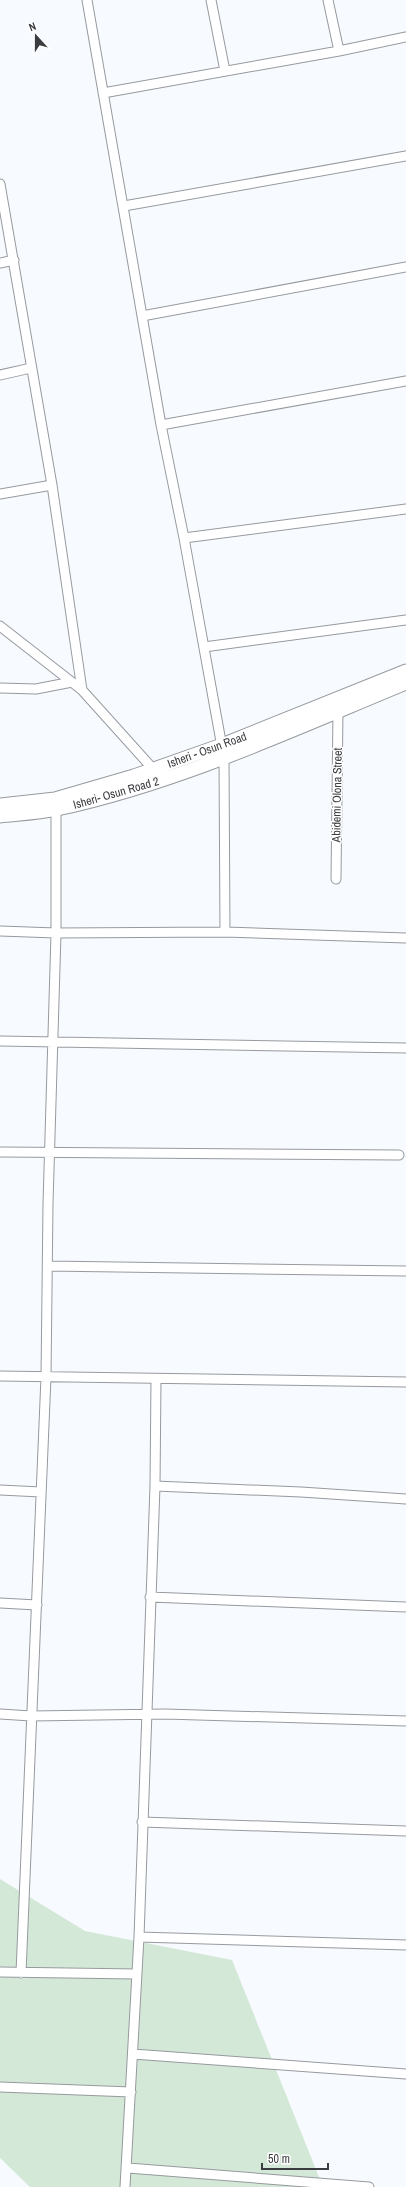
<svg xmlns="http://www.w3.org/2000/svg" width="406" height="2187" viewBox="0 0 406 2187" font-family="'Archivo Narrow',sans-serif">
	<style>
		.green { fill: #d4e8d7 }
		.lines { fill: none; stroke-linecap: round; stroke-linejoin: round }
		.street-casing { stroke: #969a9f; stroke-width: 11 }
		.secondary-casing { stroke: #969a9f; stroke-width: 15 }
		.street { stroke: #fff; stroke-width: 9 }
		.secondary { stroke: #fff; stroke-width: 13 }
		.labels { text-anchor: middle; stroke-width: 3; stroke-linejoin: round; paint-order: stroke }
		.street-label { font-size: 12px; fill: #3b3c3f; stroke: #fff }
	</style>
	<rect width="100%" height="100%" fill="#f7faff"/>
	<path class="green" d="M 0,1879 L 85,1931 L 232,1960 L 323,2187 L 30,2187 L 0,2158 Z"/>
	<g class="lines">
		<g class="street-casing">
			<path id="street" d="M 87,0 L 161,425 L 184,538 L 224,758 L 225,932
				M 211,0 L 225,71
				M 328,0 L 339,51
				M 103,93 L 339,51 L 406,37
				M 0,184 L 52,485 L 82,690
				M 124,206 L 406,156
				M 0,263 L 14,260
				M 142,316 L 406,267
				M 0,375 L 31,368
				M 161,425 L 406,381
				M 0,494 L 52,485
				M 184,538 L 406,509
				M 0,626 L 82,690 L 154,770
				M 204,647 L 406,620
				M 0,688 L 36,689 L 72,682
				M 336,879 L 338,711
				M 0,931 L 56,933 L 225,932 L 406,938
				M 0,1041 L 406,1048
				M 0,1152 L 399,1155
				M 48,1266 L 406,1271
				M 0,1376 L 406,1382
				M 155,1486 L 301,1492 L 406,1499
				M 0,1490 L 41,1492
				M 150,1597 L 406,1607
				M 0,1603 L 37,1605
				M 0,1714 L 31,1716 L 165,1714 L 406,1721
				M 142,1822 L 406,1831
				M 139,1937 L 406,1945
				M 0,1972 L 136,1974
				M 21,1973 L 46,1377 L 48,1204 L 56,933 L 56,809
				M 133,2054 L 406,2074
				M 0,2087 L 131,2092
				M 128,2168 L 369,2187
				M 125,2187 L 139,1937 L 155,1486 L 156,1379"/>
		</g>
		<g class="secondary-casing">
			<path id="secondary" d="M 0,805 L 55,799 L 134,776 L 222,745 L 406,671
				M 0,816 C 19,814 39,813 57,809 C 178,783 292,730 406,683"/>
		</g>
		<use href="#street" class="street"/>
		<use href="#secondary" class="secondary"/>
	</g>
	<g class="labels">
		<g class="street-label">
			<text transform="translate(207 750) rotate(-20)" y="4">Isheri - Osun Road</text>
			<text transform="translate(116 793) rotate(-16)" y="4">Isheri- Osun Road 2</text>
			<text transform="translate(337 795) rotate(-89)" y="4">Abidemi Olona Street</text>
		</g>
	</g>
	<g transform="translate(36 36) rotate(339)" stroke="#ffffff" stroke-width="3" paint-order="stroke">
	<path d="M0-3L7 15L0 10L-7 15Z" fill="#3b3c3f"/>
	<text y="-6" font-size="11" font-weight="bold" text-anchor="middle" fill="#3b3c3f">N</text>
	</g>
	<path d="M262 2163v6h66v-6" fill="none" stroke="#3b3c3f" stroke-width="2"/>
	<text x="268" y="2163" font-size="12" fill="#3b3c3f" stroke="#ffffff" stroke-width="3" paint-order="stroke">50 m</text>
</svg>
